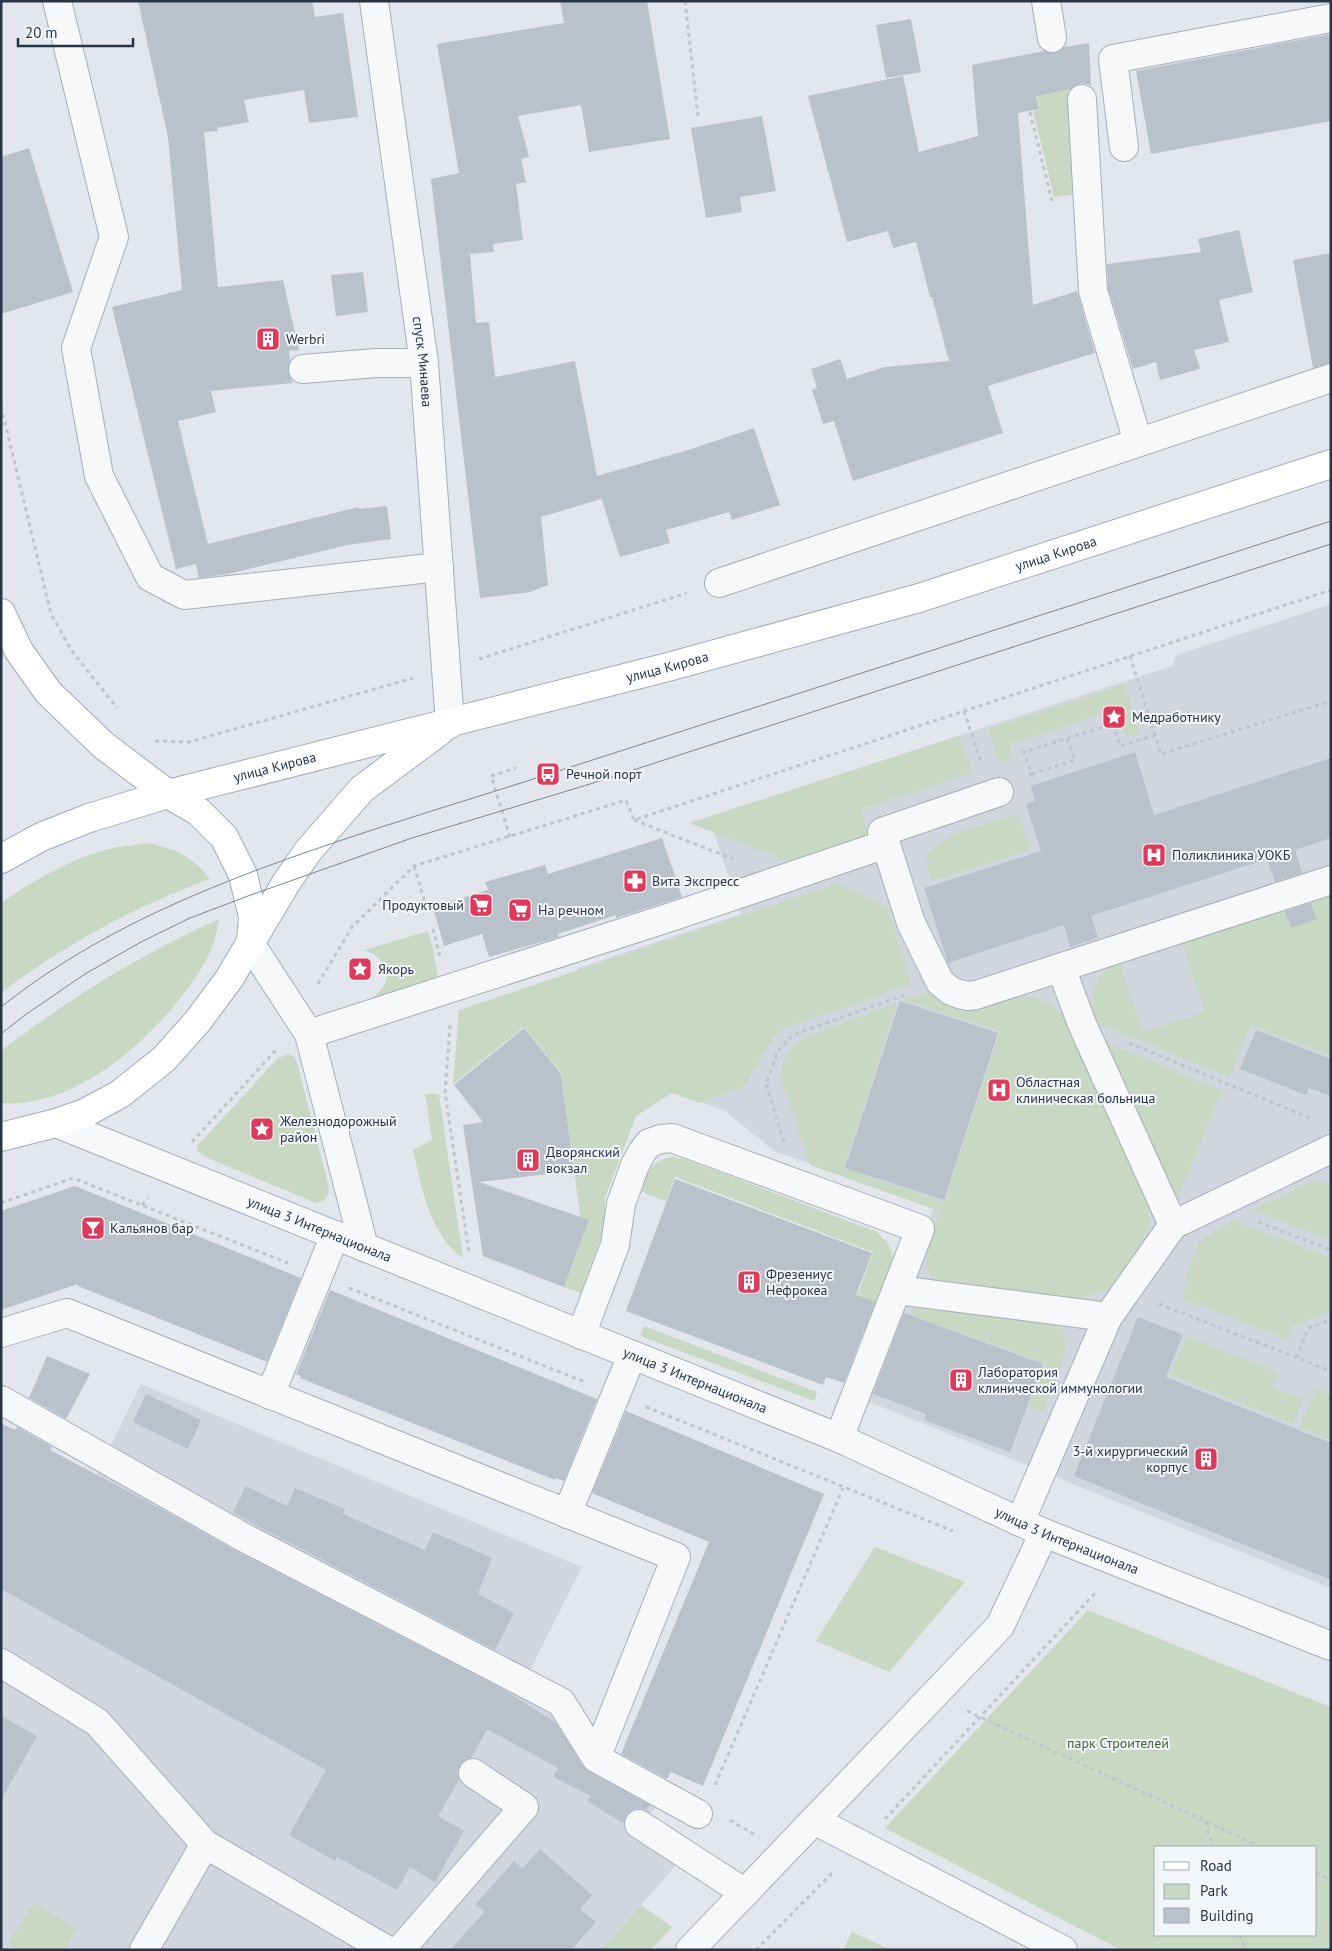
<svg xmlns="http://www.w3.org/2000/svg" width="1332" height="1951" viewBox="0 0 1332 1951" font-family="'PT Sans',sans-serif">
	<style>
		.built { fill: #d1d6df }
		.green { fill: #c9d8c3; fill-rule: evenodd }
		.building { fill: #b9c1cb }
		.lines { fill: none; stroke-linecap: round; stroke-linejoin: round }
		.minor-casing { stroke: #a7aeb8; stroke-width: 30 }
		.major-casing { stroke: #a1acba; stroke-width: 30 }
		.path { stroke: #c0c5cb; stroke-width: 3; stroke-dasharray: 4 4; stroke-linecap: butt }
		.minor { stroke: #f6f8fa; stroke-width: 28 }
		.major { stroke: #fff; stroke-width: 28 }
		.tram { stroke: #7a8798; stroke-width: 1 }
		.labels { text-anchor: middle; stroke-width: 4; stroke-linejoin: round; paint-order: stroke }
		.poi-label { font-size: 14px; fill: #283547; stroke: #f3f6f9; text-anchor: start }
		.street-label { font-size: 14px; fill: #283547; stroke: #f3f6f9 }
		.park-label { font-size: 14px; fill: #406534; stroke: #f3f6f9 }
	</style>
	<rect width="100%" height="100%" fill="#e3e7ed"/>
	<path class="built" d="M 1331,604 L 1331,1588 L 862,1399 L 934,1207 L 774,1151 L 725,1111 L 610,1068 L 578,968 L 741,914 L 709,817 L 1172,666 L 1177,655 Z
		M 141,1384 L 582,1567 L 520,1690 L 558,1710 L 658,1803 L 638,1834 L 680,1861 L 601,1950 L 1,1950 L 1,1465 L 80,1508 Z"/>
	<path class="green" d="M 1069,90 L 1076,194 L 1054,197 L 1033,111 L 1039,110 L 1037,95 Z
		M 1124,684 L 1139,733 L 1126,737 L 1116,709 L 1009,744 L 1013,758 L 999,762 L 988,729 Z
		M 959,736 L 972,773 L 861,809 L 869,836 L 790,862 L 689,823 Z
		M 1019,814 L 1030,850 L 932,881 C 929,873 925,863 928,855 C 936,835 998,820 1019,814 Z
		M 148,843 C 177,850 191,855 210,879 C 136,906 64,945 1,993 L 1,903 C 32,881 73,858 109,849 C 122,846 135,845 148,843 Z
		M 838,883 L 888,907 L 911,984 L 785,1028 L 774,1037 L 745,1086 L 699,1103 L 672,1093 L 636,1116 L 605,1198 L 605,1227 L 581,1293 L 564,1287 L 583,1237 L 561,1073 L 524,1027 L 453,1084 L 459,1010 Z
		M 1331,891 L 1331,1056 L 1251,1025 L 1229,1077 L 1095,1022 C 1088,998 1095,972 1119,959 L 1142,1032 L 1205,1012 L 1181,939 Z
		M 219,919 C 218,925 217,932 215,938 C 210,957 197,975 186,991 C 146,1044 73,1109 1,1103 L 1,1051 C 68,999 141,954 219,919 Z
		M 428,931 L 433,949 L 438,979 L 369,1001 C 394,982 394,962 364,950 Z
		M 930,992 C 939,998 970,1007 981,1006 C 989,1006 997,1002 1004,1000 C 1032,993 1049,998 1068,1021 L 1147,1199 C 1152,1229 1148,1234 1131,1259 C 1124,1270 1117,1284 1104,1290 C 1077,1305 1039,1295 1010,1291 C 986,1288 962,1285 938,1282 C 914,1269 934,1231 939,1211 L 810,1165 L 782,1081 C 778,1060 791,1047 807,1036 L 897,1003 L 844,1168 L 944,1202 L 1000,1031 L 903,1000 Z
		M 1104,1041 L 1222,1091 L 1176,1202 Z
		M 289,1054 L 294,1057 L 297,1062 L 329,1187 C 329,1197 326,1201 316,1203 L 210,1159 L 197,1151 L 197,1146 L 278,1058 Z
		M 425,1094 L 439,1094 L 463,1258 C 429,1234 422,1188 413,1150 L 432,1140 Z
		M 673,1157 L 685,1159 L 877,1232 L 886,1241 L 891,1249 L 893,1262 L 870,1331 L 847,1323 L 873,1252 L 675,1177 L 666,1201 L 640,1191 C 647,1171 650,1161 673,1157 Z
		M 1320,1181 L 1331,1185 L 1331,1240 L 1252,1210 L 1311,1182 Z
		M 1233,1220 L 1331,1258 L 1331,1311 L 1293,1326 L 1287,1339 L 1184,1299 L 1185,1279 L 1199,1242 Z
		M 940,1307 L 1059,1324 C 1076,1346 1052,1388 1043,1411 L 1029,1406 L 1045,1363 L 909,1314 L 915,1308 Z
		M 644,1326 L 817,1392 L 814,1401 L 640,1336 Z
		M 1186,1336 L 1279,1373 L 1273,1388 L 1303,1399 L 1293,1424 L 1170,1375 Z
		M 1316,1389 L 1331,1395 L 1331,1440 L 1300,1428 Z
		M 875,1547 L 965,1582 L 889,1672 L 816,1641 Z
		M 1088,1610 L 1331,1707 L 1331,1950 L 1121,1950 L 885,1828 ZM 1156,1847 L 1316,1847 L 1316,1935 L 1156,1935 Z
		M 34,1903 L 77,1929 L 64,1950 L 19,1950 L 8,1943 Z
		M 641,1905 L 672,1927 L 651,1950 L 601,1950 Z
		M 852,1932 L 891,1950 L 843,1950 Z"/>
	<path class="building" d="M 138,1 L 312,1 L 315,17 L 343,13 L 358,117 L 309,123 L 304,90 L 244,100 L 249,122 L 217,128 L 218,131 L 204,132 L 218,287 L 283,280 L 299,350 L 289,351 L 290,361 L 288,371 L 293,383 L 211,391 L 216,412 L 178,421 L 208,544 L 359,507 L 359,509 L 387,506 L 391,539 L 347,545 L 228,574 L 199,578 L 196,564 L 176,569 L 112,307 L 182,290 L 168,137 Z
		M 560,1 L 647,1 L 670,139 L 589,152 L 581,105 L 518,116 L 529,157 L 521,159 L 526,182 L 516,184 L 523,240 L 493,244 L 494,252 L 470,254 L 476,323 L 489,322 L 495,377 L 575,361 L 597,476 L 685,451 L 754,428 L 780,505 L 732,520 L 729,512 L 666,530 L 670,543 L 620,557 L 600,494 L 601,499 L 541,517 L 548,585 L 530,592 L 480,598 L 431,179 L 459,173 L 437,44 L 564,23 Z
		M 911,19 L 921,72 L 886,78 L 876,25 Z
		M 1331,34 L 1331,121 L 1151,154 L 1136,71 Z
		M 1089,43 L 1091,85 L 1081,83 L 1071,89 L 1036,96 L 1039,109 L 1018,113 L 1033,305 L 1077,291 L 1095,353 L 988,386 L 1003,433 L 853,481 L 834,421 L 823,424 L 812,390 L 817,388 L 811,369 L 840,359 L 847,379 L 885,367 L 949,361 L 932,297 L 930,297 L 916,242 L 893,248 L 888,231 L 847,242 L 808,96 L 903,76 L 919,152 L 978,136 L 972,65 L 1044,51 L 1055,53 L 1064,47 Z
		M 762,116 L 776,191 L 740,197 L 742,212 L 706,218 L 691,128 Z
		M 29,148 L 73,292 L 1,314 L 1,157 Z
		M 1239,230 L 1253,292 L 1219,300 L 1229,342 L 1194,350 L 1200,369 L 1160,380 L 1156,362 L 1133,369 L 1108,288 L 1107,264 L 1201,252 L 1198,239 Z
		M 1331,253 L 1331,363 L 1313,368 L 1293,260 Z
		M 363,272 L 368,312 L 336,316 L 331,275 Z
		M 1135,752 L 1154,815 L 1331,758 L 1331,838 L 1295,850 L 1302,873 L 1275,882 L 1267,859 L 1091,916 L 1098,938 L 1070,947 L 1064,925 L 948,963 L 924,888 L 1041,851 L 1026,804 L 1035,801 L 1031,786 Z
		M 662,838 L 682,897 L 616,918 L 616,915 L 558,934 L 559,937 L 489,957 L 482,934 L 444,946 L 433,907 L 488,890 L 485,882 L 545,865 L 548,874 Z
		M 1311,903 L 1317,919 L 1291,928 L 1285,911 Z
		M 900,1001 L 998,1033 L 944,1200 L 845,1168 Z
		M 524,1028 L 561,1074 L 574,1171 L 479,1182 L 589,1220 L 564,1287 L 483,1256 L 463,1125 L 483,1122 L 454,1085 Z
		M 1256,1030 L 1331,1059 L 1331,1096 L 1309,1088 L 1306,1095 L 1240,1069 Z
		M 675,1179 L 872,1253 L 856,1295 L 875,1302 L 844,1383 L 826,1377 L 823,1385 L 626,1311 Z
		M 75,1186 L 301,1278 L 267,1362 L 78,1286 L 78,1284 L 1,1310 L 1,1211 Z
		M 330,1290 L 597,1399 L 564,1481 L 555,1478 L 555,1480 L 300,1378 L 301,1376 L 296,1374 Z
		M 904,1313 L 1043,1364 L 1010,1452 L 924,1420 L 926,1414 L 873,1394 Z
		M 1138,1317 L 1183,1335 L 1166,1377 L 1331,1443 L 1331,1580 L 1074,1476 Z
		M 47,1356 L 90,1374 L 66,1419 L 29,1398 Z
		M 146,1394 L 201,1420 L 188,1449 L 133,1422 Z
		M 626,1411 L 824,1494 L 703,1786 L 671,1772 L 667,1779 L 621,1754 L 709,1542 L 592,1493 Z
		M 1,1423 L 15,1430 L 17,1427 L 52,1447 L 50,1450 L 152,1504 L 234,1550 L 504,1690 L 555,1722 L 583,1766 L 588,1771 L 650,1805 L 646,1810 L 639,1808 L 632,1810 L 626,1816 L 623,1823 L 587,1801 L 591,1796 L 553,1777 L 558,1768 L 487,1729 L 471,1758 L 466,1759 L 460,1765 L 457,1772 L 459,1780 L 438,1816 L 464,1831 L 435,1882 L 410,1867 L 397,1890 L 337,1857 L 335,1861 L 289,1835 L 326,1770 L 1,1589 Z
		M 246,1486 L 287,1506 L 295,1488 L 345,1509 L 343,1514 L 425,1550 L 433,1532 L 492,1558 L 478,1594 L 514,1613 L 495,1650 L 233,1513 Z
		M 1,1716 L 37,1736 L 1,1800 Z
		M 540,1849 L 592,1895 L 580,1909 L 596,1922 L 571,1950 L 450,1950 L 485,1911 L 475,1905 L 514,1861 L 523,1868 Z"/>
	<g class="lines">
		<g class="minor-casing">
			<g id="minor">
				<path d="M 57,1 L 114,237 L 76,348 L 99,476 L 150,577 L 184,595 L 439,567"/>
				<path id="s1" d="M 374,1 L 424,363 L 450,724"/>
				<path d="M 1046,1 L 1052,38"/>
				<path d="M 1082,99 L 1093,291 L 1138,442"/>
				<path d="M 1124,147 L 1113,59 L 1331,18"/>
				<path d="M 303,369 L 376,363 L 424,363"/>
				<path d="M 719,583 L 1331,378"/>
				<path d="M 999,792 L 882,832 L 911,923 L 940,982 L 951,991 L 959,994 L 968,996 L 976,995 L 1331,880"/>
				<path d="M 251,945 L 309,1034 L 364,1247"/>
				<path d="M 1061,968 L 1082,1024 L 1173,1225"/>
				<path d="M 309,1034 L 680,914 L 886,844"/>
				<path id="s2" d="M 56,1123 L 839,1438 L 1044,1533 L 1331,1646"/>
				<path d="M 897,1290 L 1108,1317"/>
				<path d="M 1,1333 L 67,1313 L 676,1557 L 596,1758"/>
				<path d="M 581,1335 L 615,1245 L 621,1204 L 635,1165 L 642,1152 L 649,1143 L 661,1139 L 672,1138 L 920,1229 L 839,1438"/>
				<path d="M 270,1395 L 335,1235"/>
				<path d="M 1,1400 L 241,1536 L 561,1702 L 596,1758 L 698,1814"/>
				<path d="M 567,1514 L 632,1355"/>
				<path d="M 1020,1522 L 1108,1317 L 1173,1225 L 1331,1149"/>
				<path d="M 1,1663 L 97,1722 L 205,1844"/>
				<path d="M 814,1820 L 1063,1950"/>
				<path d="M 639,1824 L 745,1893"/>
				<path d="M 144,1950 L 205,1844 L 387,1950"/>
				<path d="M 400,1950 L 524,1807 L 473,1773"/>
				<path d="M 690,1950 L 1000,1626 L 1044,1533"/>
			</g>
		</g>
		<g class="major-casing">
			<g id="major">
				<path d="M 1,613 L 19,651 L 48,692 L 103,745 L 168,794 L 199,812 L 224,837 L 243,875 L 248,896 L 253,916 L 251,944"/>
				<path id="s3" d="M 1,859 L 41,837 L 89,818 L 168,794 L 668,667 L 919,598 L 1331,464"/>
				<path d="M 1,1137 L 56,1123 L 85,1113 L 120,1094 L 164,1059 L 197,1022 L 229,979 L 286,883 L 308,851 L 362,789 L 440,731"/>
			</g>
		</g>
		<path class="path" d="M 685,1 L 698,116
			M 1030,112 L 1052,201
			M 1,406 L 51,614 L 72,651 L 117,708
			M 1130,656 L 1161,754 L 1331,701
			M 479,659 L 687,593
			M 964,711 L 981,763
			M 155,741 L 189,742 L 413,678
			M 1032,774 L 1075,760 L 1067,739
			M 1029,775 L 1032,774 L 1024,752 L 1113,724 L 1120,746 L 1156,735
			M 634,820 L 733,859
			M 510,837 L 491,776 L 516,768
			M 414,866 L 427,909
			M 433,929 L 440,957
			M 318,984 L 352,927 L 414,866 L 626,800 L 634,820 L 1331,590
			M 450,1025 L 445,1093 L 469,1252
			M 1129,1043 L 1312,1119
			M 192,1142 L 277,1049
			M 784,1142 L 766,1084 L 778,1051 L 793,1035 L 907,994
			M 1,1203 L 73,1178 L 288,1263
			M 142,1205 L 148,1198
			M 1258,1222 L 1331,1250
			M 349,1288 L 585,1382
			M 1159,1304 L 1331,1371
			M 1297,1358 L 1308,1328 L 1331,1320
			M 646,1407 L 953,1531
			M 967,1711 L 1261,1847
			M 715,1785 L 843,1488
			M 885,1819 L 1097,1591
			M 730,1820 L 755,1835
			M 1205,1822 L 1213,1847
			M 1316,1873 L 1331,1880
			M 1240,1935 L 1245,1950
			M 756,1950 L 835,1870"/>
		<use href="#minor" class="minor"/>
		<use href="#major" class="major"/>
		<path class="tram" d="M 1,1007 C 80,944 171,902 265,867 C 368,829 473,799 577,765 C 828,684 1079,603 1331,521
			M 1,1034 L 25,1015 L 85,974 L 141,942 L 190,918 L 248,896 L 412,838 L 590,784 L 1331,544"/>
	</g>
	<defs>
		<g id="building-square" transform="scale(1.25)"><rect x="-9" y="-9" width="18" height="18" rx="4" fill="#de3b5c" stroke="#f3f6f9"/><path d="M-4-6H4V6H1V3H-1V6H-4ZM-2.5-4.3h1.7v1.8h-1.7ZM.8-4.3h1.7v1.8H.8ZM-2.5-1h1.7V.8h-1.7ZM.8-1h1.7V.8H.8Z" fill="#fff"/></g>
		<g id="sight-square" transform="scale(1.25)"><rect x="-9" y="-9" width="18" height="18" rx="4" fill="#de3b5c" stroke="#f3f6f9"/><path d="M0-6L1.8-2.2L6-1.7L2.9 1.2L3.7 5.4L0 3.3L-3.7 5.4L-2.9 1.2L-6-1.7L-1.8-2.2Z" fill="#fff"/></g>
		<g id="bus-square" transform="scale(1.25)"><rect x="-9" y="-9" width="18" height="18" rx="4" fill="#de3b5c" stroke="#f3f6f9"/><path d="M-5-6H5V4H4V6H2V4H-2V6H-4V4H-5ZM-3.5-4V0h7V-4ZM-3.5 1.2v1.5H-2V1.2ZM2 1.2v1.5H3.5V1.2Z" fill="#fff"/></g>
		<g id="hospital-square" transform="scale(1.25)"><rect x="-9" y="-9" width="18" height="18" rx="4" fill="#de3b5c" stroke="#f3f6f9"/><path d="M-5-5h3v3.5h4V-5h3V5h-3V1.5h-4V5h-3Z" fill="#fff"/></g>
		<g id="pharmacy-square" transform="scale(1.25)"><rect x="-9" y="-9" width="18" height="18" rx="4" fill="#de3b5c" stroke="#f3f6f9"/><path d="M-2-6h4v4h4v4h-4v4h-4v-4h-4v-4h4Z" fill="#fff"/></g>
		<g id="supermarket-square" transform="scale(1.25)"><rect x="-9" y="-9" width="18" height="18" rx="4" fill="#de3b5c" stroke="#f3f6f9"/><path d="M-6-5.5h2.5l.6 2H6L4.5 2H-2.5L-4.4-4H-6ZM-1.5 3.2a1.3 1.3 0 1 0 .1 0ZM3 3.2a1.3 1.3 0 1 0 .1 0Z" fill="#fff"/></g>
		<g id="bar-square" transform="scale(1.25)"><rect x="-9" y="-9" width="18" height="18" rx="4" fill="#de3b5c" stroke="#f3f6f9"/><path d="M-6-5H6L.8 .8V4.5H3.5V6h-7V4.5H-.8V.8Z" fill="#fff"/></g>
	</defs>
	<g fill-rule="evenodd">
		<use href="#building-square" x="268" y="339"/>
		<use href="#sight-square" x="1114" y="717"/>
		<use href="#bus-square" x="548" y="774"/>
		<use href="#hospital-square" x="1154" y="855"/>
		<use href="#pharmacy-square" x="635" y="881"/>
		<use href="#supermarket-square" x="481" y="905"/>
		<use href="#supermarket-square" x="520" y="910"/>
		<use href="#sight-square" x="360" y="969"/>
		<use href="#hospital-square" x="999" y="1090"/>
		<use href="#sight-square" x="262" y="1129"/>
		<use href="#building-square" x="528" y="1160"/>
		<use href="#bar-square" x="93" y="1228"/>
		<use href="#building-square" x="749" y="1282"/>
		<use href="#building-square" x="961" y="1380"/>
		<use href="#building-square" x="1206" y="1459"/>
	</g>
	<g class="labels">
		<g class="poi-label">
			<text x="286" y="344">Werbri</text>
			<text x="1132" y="722">Медработнику</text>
			<text x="566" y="779">Речной порт</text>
			<text x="1172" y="860">Поликлиника УОКБ</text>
			<text x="652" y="886">Вита Экспресс</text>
			<text x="464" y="910" text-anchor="end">Продуктовый</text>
			<text x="538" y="915">На речном</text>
			<text x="378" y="974">Якорь</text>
			<text x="1016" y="1087">Областная<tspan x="1016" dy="16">клиническая больница</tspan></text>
			<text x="280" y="1126">Железнодорожный<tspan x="280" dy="16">район</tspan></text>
			<text x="546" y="1157">Дворянский<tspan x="546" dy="16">вокзал</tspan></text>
			<text x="110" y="1233">Кальянов бар</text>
			<text x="766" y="1279">Фрезениус<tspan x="766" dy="16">Нефрокеа</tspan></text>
			<text x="978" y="1377">Лаборатория<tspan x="978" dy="16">клинической иммунологии</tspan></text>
			<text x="1188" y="1456" text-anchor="end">3-й хирургический<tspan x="1188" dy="16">корпус</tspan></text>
		</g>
		<g class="street-label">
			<text dy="5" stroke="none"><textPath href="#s1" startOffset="364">спуск Минаева</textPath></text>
			<text dy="5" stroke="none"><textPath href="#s3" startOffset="1100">улица Кирова</textPath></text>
			<text dy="5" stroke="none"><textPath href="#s3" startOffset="695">улица Кирова</textPath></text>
			<text dy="5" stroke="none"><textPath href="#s3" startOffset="290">улица Кирова</textPath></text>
			<text dy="5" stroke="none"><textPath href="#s2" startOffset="284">улица 3 Интернационала</textPath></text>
			<text dy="5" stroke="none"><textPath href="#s2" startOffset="689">улица 3 Интернационала</textPath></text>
			<text dy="5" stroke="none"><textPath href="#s2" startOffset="1094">улица 3 Интернационала</textPath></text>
		</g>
		<g class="park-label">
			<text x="1118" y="1748">парк Строителей</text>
		</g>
	</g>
	<rect width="1332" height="1951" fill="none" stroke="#283547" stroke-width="5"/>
	<rect x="1154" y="1846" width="162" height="90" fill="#f3f6f9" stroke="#a2a9b2"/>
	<rect x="1164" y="1862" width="25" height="8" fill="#ffffff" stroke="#a2a9b2"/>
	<text x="1200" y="1871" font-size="15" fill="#283547">Road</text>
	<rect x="1164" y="1884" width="25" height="15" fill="#c9d8c3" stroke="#a2a9b2"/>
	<text x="1200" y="1896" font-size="15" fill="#283547">Park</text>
	<rect x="1164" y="1908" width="25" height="15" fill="#b9c1cb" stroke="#a2a9b2"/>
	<text x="1200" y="1921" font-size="15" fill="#283547">Building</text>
	<path d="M18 38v8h115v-8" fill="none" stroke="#283547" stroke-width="2.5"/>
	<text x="25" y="38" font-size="15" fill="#283547" stroke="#f3f6f9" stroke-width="4" paint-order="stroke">20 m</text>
</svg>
